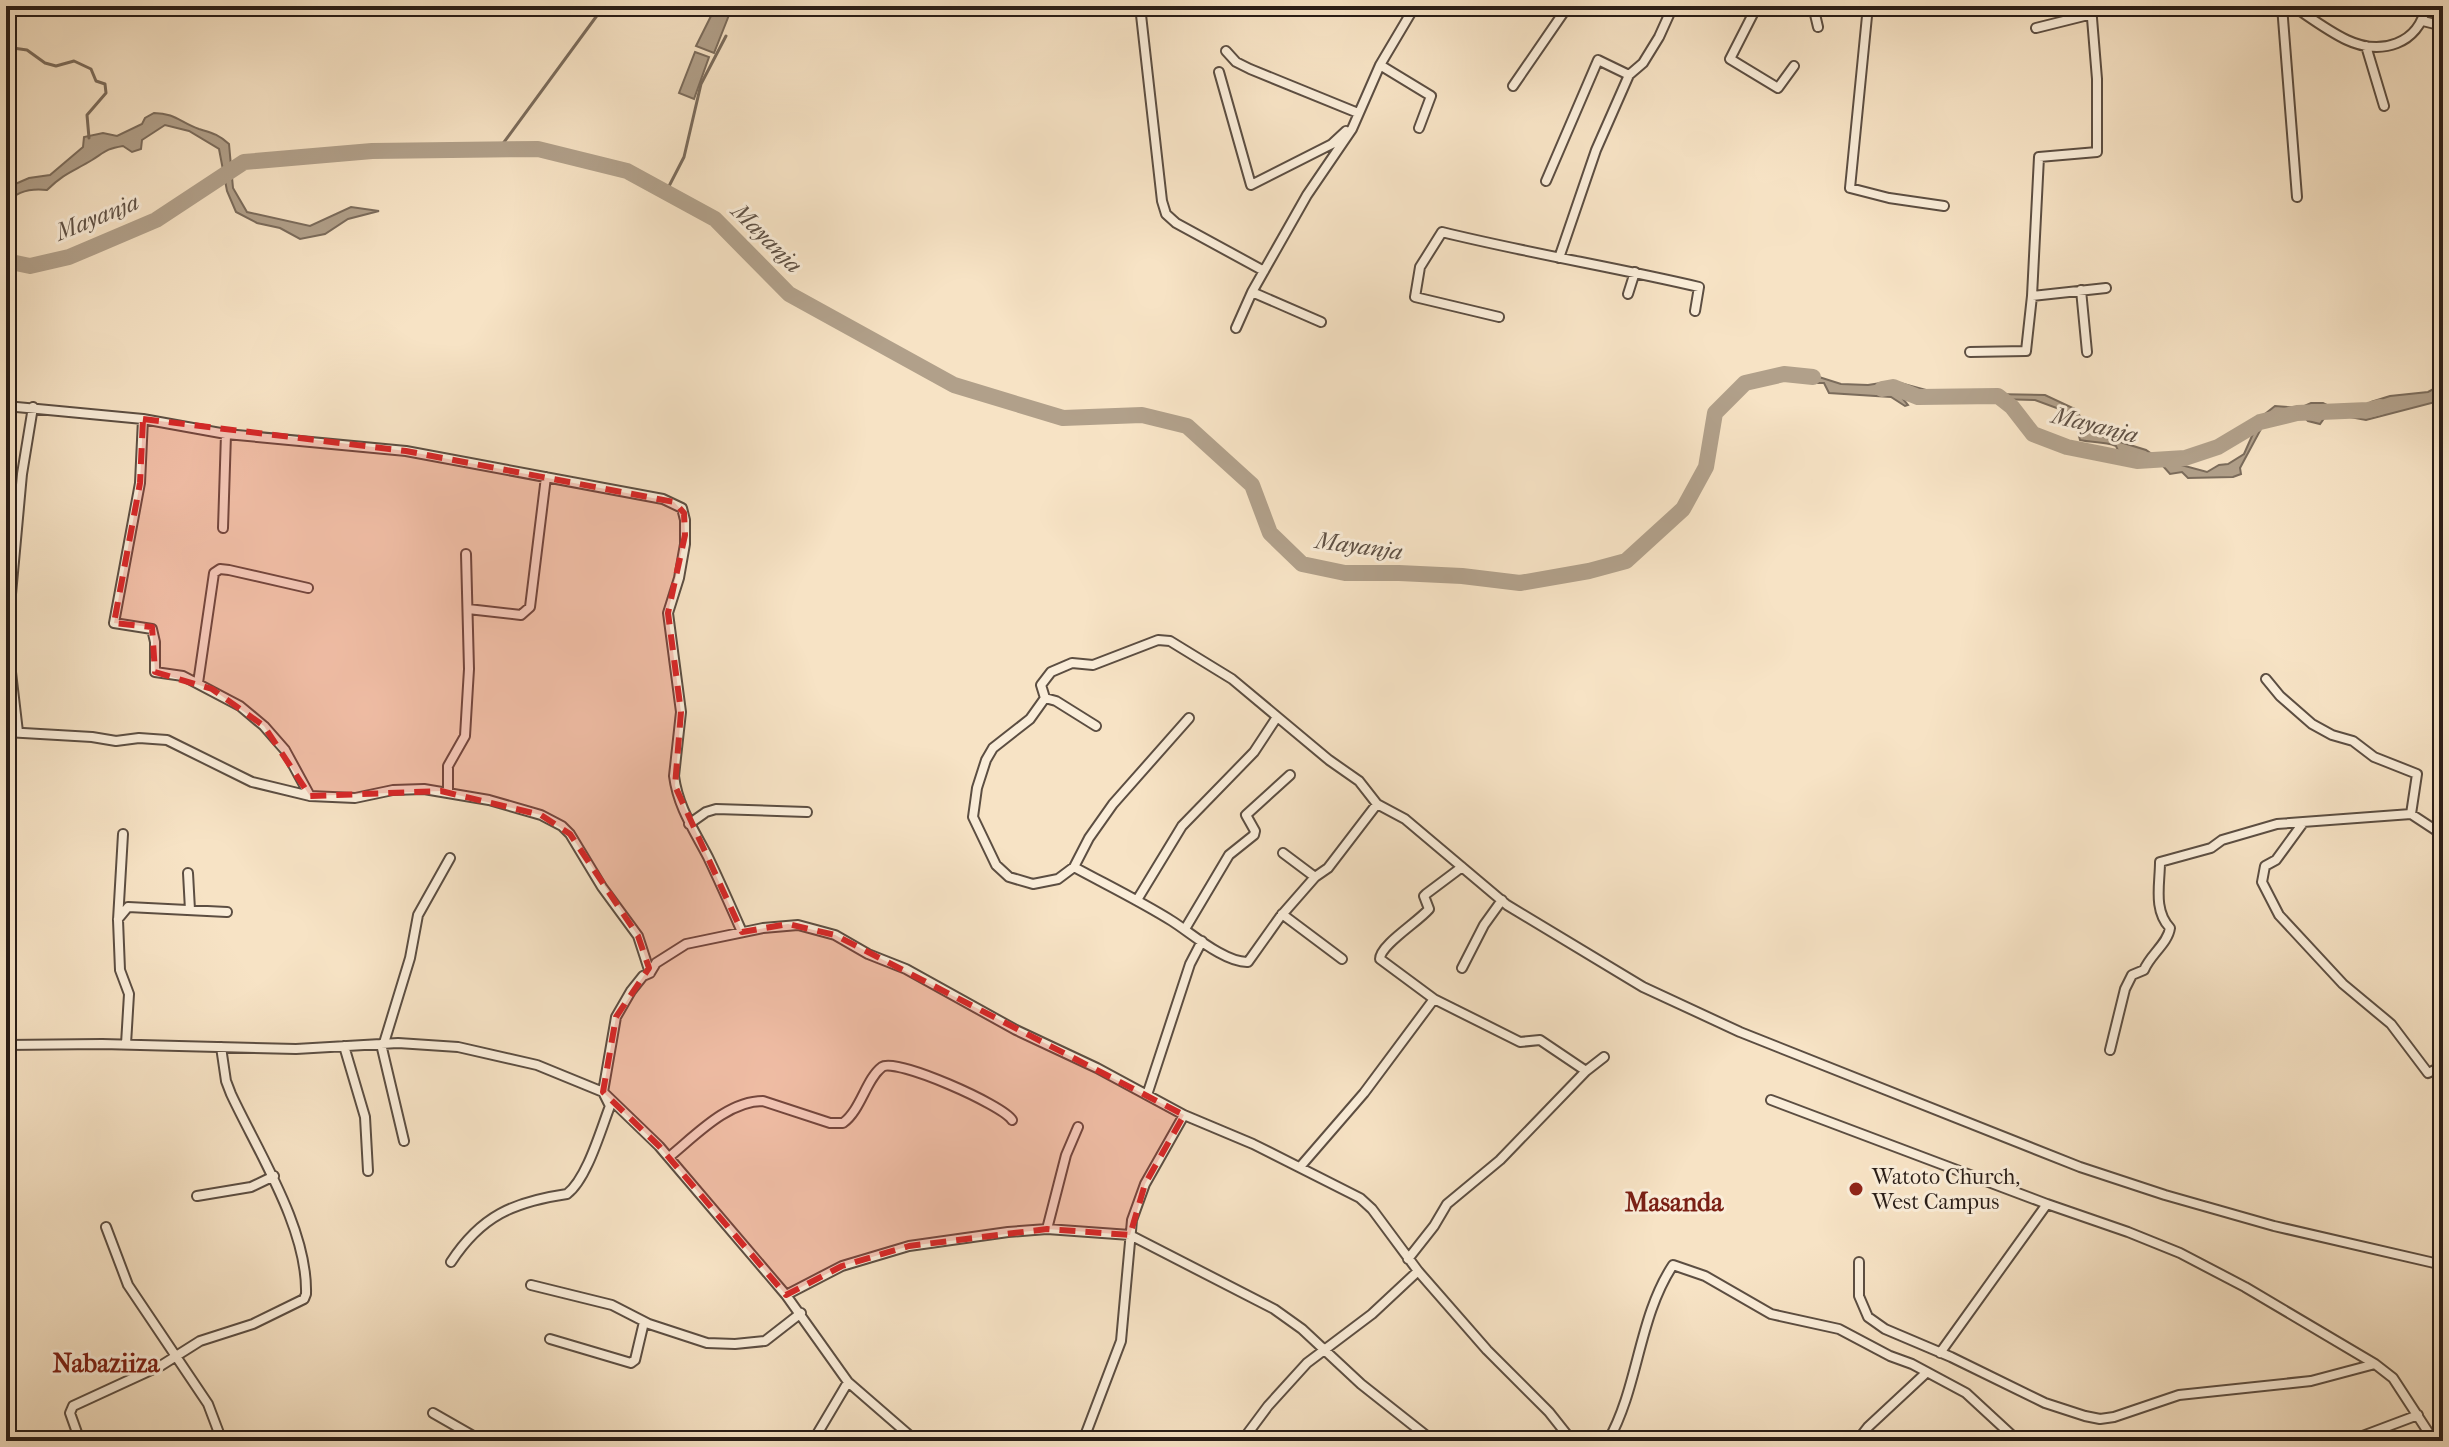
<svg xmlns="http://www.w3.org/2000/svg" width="2449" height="1447" viewBox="0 0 2449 1447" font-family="'IM FELL French Canon',serif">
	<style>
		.water { fill: #b1a08a; stroke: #7b6c5c; stroke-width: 2 }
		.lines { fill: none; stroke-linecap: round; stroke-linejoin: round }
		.stream { stroke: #7b6c5c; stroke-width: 3 }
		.river { stroke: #b1a08a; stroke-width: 16 }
		.street-casing { stroke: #5c4e42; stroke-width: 12 }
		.street { stroke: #faedd9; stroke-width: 8 }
		.marked { fill: #d62828; fill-opacity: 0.2; stroke: #d62828; stroke-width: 6; stroke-dasharray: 16 10; stroke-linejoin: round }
		.poi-dot { fill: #8f2418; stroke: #faedd9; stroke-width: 3 }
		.labels { text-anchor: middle; stroke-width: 6; stroke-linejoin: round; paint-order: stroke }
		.poi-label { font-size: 22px; fill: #291d17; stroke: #faedd9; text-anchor: start }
		.water-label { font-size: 24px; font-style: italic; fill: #5f5145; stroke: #faedd9 }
		.quarter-label { font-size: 26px; font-weight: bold; fill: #7a1f14; stroke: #faedd9 }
	</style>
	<rect width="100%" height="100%" fill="#f7e3c5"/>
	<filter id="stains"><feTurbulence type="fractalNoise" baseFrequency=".0025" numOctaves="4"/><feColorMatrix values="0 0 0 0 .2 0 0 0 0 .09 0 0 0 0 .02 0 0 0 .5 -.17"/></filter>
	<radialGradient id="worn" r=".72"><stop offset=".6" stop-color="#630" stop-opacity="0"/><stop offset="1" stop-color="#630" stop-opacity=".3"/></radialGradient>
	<path class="water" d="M 716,6 L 731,10 L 714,53 L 696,46 Z
		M 695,52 L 709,57 L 694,99 L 679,93 Z
		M 154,113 C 175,113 181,123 199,129 C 212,133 218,134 229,144 L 233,188 L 247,212 L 310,226 L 351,207 L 379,211 L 348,219 L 325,234 L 300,239 L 280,228 L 257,223 L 236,212 L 227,191 L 219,149 L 189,131 L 165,125 L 142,140 L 141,149 L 132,152 L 123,146 C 106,149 106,151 92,160 C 74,171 64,173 47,190 C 31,188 17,191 6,203 L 6,188 L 29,178 L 50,175 L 83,147 L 84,137 L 103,133 L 117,136 L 142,124 L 145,118 Z
		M 1794,375 L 1819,377 L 1841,384 L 1868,385 L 1893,381 L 1937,393 L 2045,395 L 2075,409 L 2090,430 L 2104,437 L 2146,450 L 2159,459 L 2207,472 L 2219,465 L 2228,464 L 2244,454 L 2260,418 L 2275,406 L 2300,408 L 2311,403 L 2323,403 L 2343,413 L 2355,414 L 2371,402 L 2390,396 L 2428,392 L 2443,384 L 2443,400 L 2366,420 L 2328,413 L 2320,424 L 2308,421 L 2304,417 L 2276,414 L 2262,427 L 2240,468 L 2241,474 L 2233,477 L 2188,478 L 2182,472 L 2170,474 L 2163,466 L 2120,455 L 2116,446 C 2103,441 2093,443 2080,440 L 2073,414 L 2035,400 L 1922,397 L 1901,390 L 1899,394 L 1908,405 L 1905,406 L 1891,397 L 1829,393 L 1824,383 L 1805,383 Z"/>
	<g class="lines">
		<path class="stream" d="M 6,47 L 27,50 L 45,63 L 56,66 L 74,61 L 91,69 L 96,81 L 105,84 L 106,93 L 87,115 L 89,138
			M 499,149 L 604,6
			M 666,192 L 684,157 L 701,84 L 726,36"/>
		<path class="river" d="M 6,261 L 30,266 L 69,257 L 156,220 L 244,162 L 372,151 L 538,149 L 627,171 L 715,219 L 789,294 L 954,385 L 1063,418 L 1142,415 L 1187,426 L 1252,485 L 1270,533 L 1302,564 L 1345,573 L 1399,573 L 1462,576 L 1520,583 L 1589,571 L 1626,561 L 1683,509 L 1706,467 L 1715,413 L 1745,383 L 1784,374 L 1813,377
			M 1882,389 L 1893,387 L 1918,397 L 1998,396 L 2012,407 L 2033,434 L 2067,447 L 2137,461 L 2185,458 L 2218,447 L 2260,422 L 2297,413 L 2368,410 L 2380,407"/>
		<g class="street-casing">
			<path id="street" d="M 1140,6 L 1162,201 L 1166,214 L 1176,223 L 1264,271
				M 1757,6 L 1730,59 L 1778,88 L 1794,66
				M 1813,6 L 1818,27
				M 1868,6 L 1850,188 L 1889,198 L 1944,206
				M 2282,6 L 2297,197
				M 2293,6 C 2311,18 2328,31 2347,40 C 2381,56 2419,44 2426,6
				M 2423,21 L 2443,26
				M 2036,28 L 2092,14
				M 2366,46 L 2384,106
				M 1226,51 L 1236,62 L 1250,69 L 1358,113
				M 1380,65 L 1431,96 L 1419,128
				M 1219,72 L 1251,185 L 1332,144 L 1346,131
				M 1513,86 L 1568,6
				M 1546,181 L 1598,60 L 1629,75
				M 1559,258 L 1596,150 L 1629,75 L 1643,63 L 1659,37 L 1673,6
				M 2081,290 L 2087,352
				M 1252,292 L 1321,322
				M 1628,294 L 1635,272
				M 2032,296 L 2106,288
				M 1499,317 L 1415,297 L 1420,267 L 1442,232 C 1527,253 1614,267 1699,287 L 1695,311
				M 1236,328 L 1252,292 L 1307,195 L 1352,129 L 1380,65 L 1415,6
				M 1970,352 L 2026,351 L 2032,296 L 2039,157 L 2097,152 L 2097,79 L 2091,6
				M 6,406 L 143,419 L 226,434 L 406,451 L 663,499 L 682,508 L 685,520 L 685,544 L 679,578 L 668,613 L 681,712 L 674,776 C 678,807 694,830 708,857 C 720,882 731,907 742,932
				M 143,419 L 140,483 L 114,623 L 152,629 L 155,642 L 155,672 L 183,676 L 240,706 L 264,726 L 285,750 L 310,796
				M 223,528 L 226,434
				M 468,609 L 521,615 L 530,607 L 546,477
				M 198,683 L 214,573 L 220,569 L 229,570 L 308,588
				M 1045,698 L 1041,685 L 1051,672 L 1072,663 L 1093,665 L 1158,640 L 1170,641 L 1232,679 L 1329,760 L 1359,781 L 1377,804 L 1405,819 L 1507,905 L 1643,987 L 1740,1032 L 2080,1167 L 2165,1195 L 2274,1226 L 2443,1265
				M 1045,698 L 1030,719 L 993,748 L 986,760 L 977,788 L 973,817 L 996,865 L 1009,877 L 1033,884 L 1058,879 L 1074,867 L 1089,838 L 1113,804 L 1189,718
				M 1045,698 L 1056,701 L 1096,726
				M 6,732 L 92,737 L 116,741 L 139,738 L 167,740 L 252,782 L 310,796 L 355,798 L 393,790 L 424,789 L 489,800 L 541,815 L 562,826 L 570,834 L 602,887 L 638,936 L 650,973
				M 18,732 L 7,638 L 22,474 L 33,407
				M 448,792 L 448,766 L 465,736 L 469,669 L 466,554
				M 2411,814 L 2443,835
				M 2303,823 L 2276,860 L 2265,866 L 2262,882 L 2279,915 L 2343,984 L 2391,1024 L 2428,1073 L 2443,1066
				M 689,824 L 706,812 L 716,809 L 807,812
				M 123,834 L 118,920 L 120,970 L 129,994 L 126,1044
				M 1283,853 L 1315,877
				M 1074,867 C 1107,885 1140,901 1172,921 C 1191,933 1225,963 1248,962 L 1280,917 L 1315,877 L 1328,868 L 1377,804
				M 1462,867 L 1426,894 L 1424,896 L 1429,909 C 1418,922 1380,945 1380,959 L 1434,999 L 1520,1042 L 1540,1040 L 1586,1071
				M 188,873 L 190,910
				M 1137,900 L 1182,826 L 1254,752 L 1277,717
				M 1282,914 L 1342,959
				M 118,919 L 128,907 L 227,912
				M 1185,929 L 1229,855 L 1254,835 L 1255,831 L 1246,815 L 1290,775
				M 1462,968 L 1484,925 L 1502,900
				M 384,1043 L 410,958 L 418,915 L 450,858
				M 381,1044 L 404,1141
				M 6,1045 L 102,1044 L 296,1049 L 398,1043 L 458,1047 L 537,1065 L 603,1092 L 659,1146 L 786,1295 L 848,1382 L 916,1441
				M 344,1046 L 365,1117 L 368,1171
				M 2110,1050 L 2125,989 L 2132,975 L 2144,970 C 2150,955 2168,943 2170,928 C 2153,910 2160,884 2160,862 L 2211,848 L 2222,840 L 2277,824 L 2411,814 L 2417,774 L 2374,757 L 2353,741 L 2332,735 L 2312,724 L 2280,696 L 2266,679
				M 1147,1095 L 1190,964 L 1202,941
				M 1771,1100 L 2047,1204 L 2128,1232 L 2180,1253 L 2245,1287 L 2375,1364
				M 669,1157 C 695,1136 727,1101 763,1101 L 830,1123 L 843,1123 C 861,1110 866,1079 882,1067 C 895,1057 1003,1105 1012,1120
				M 1300,1167 L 1364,1093 L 1434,999
				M 197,1196 L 251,1187 L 274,1176
				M 106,1227 L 128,1285 L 208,1404 L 222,1441
				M 1047,1229 L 1066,1155 L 1078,1127
				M 1408,1259 L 1434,1226 L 1447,1204 L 1500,1160 L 1586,1071 L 1604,1057
				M 451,1262 C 481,1216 513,1202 567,1194 C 587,1179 601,1129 610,1106 L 603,1092 L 616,1017 L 631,991 L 643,976 L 650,973 L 656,963 L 686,944 L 763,928 L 798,925 L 835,935 L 868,954 L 906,969 L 1016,1030 L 1097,1068 L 1184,1115 L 1253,1144 L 1360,1198 L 1372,1209 L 1418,1271 L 1487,1350 L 1549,1412 L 1572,1441
				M 1859,1262 L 1859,1296 L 1868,1317 L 1885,1329 L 1951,1357 L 2045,1403 L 2085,1416 L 2100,1419 L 2114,1417 L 2179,1395 L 2311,1381 L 2375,1364 L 2393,1378 L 2434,1441
				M 531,1285 L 612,1305 L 649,1324 L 707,1343 L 735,1344 L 765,1341 L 801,1313
				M 786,1295 L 842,1266 L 909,1246 L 1008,1232 L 1047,1229 L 1130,1235 L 1274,1309 L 1302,1329 L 1361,1384 L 1433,1441
				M 550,1339 L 631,1363 L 635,1360 L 644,1322
				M 1940,1353 L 2047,1204
				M 433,1413 L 482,1441
				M 669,1436 L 677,1441
				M 80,1441 L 70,1413 L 73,1406 L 162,1365 L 200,1341 L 253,1324 L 304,1299 L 306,1294 C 308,1229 258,1152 231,1094 L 226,1081 L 221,1047
				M 813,1441 L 848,1382
				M 1083,1441 L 1121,1341 L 1132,1220 L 1145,1184 L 1184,1115
				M 1242,1441 L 1268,1406 L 1307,1363 L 1372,1314 L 1418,1271
				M 1608,1441 C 1639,1386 1638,1318 1673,1265 L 1705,1276 L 1771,1314 L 1839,1329 L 1890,1356 L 1912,1364 L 1966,1393 L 2018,1441
				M 1857,1441 L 1868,1427 L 1926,1373
				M 2349,1441 L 2418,1415"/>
		</g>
		<use href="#street" class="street"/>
	</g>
	<path class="marked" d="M 143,419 L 406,451 L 674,502 L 684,513 L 685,535 L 668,613 L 681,712 L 675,786 L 742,932 L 788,924 L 835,935 L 1184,1115 L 1145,1184 L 1130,1235 L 1047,1229 L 909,1246 L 842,1266 L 786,1295 L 659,1146 L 603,1092 L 616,1017 L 649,968 L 638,936 L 570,834 L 541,815 L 441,791 L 310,796 L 264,726 L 212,689 L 155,672 L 152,627 L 114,623 L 140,483 Z"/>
	<circle class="poi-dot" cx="1856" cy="1189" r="8"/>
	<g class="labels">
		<g class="poi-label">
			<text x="1872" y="1184">Watoto Church,<tspan x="1872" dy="25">West Campus</tspan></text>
		</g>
		<g class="water-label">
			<text transform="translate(97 217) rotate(-22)" y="8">Mayanja</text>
			<text transform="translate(767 238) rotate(45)" y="8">Mayanja</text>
			<text transform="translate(2095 425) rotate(14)" y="8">Mayanja</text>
			<text transform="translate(1359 546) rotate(8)" y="8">Mayanja</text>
		</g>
		<g class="quarter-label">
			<text x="1674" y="1211">Masanda</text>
			<text x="106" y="1372">Nabaziiza</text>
		</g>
	</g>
	<rect width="2449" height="1447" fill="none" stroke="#f7e3c5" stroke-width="32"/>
	<rect x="8" y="8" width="2433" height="1431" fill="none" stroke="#291d17" stroke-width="4"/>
	<rect x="16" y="16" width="2417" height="1415" fill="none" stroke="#291d17" stroke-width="2"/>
	<rect width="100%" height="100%" filter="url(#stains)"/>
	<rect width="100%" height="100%" fill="url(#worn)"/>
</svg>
